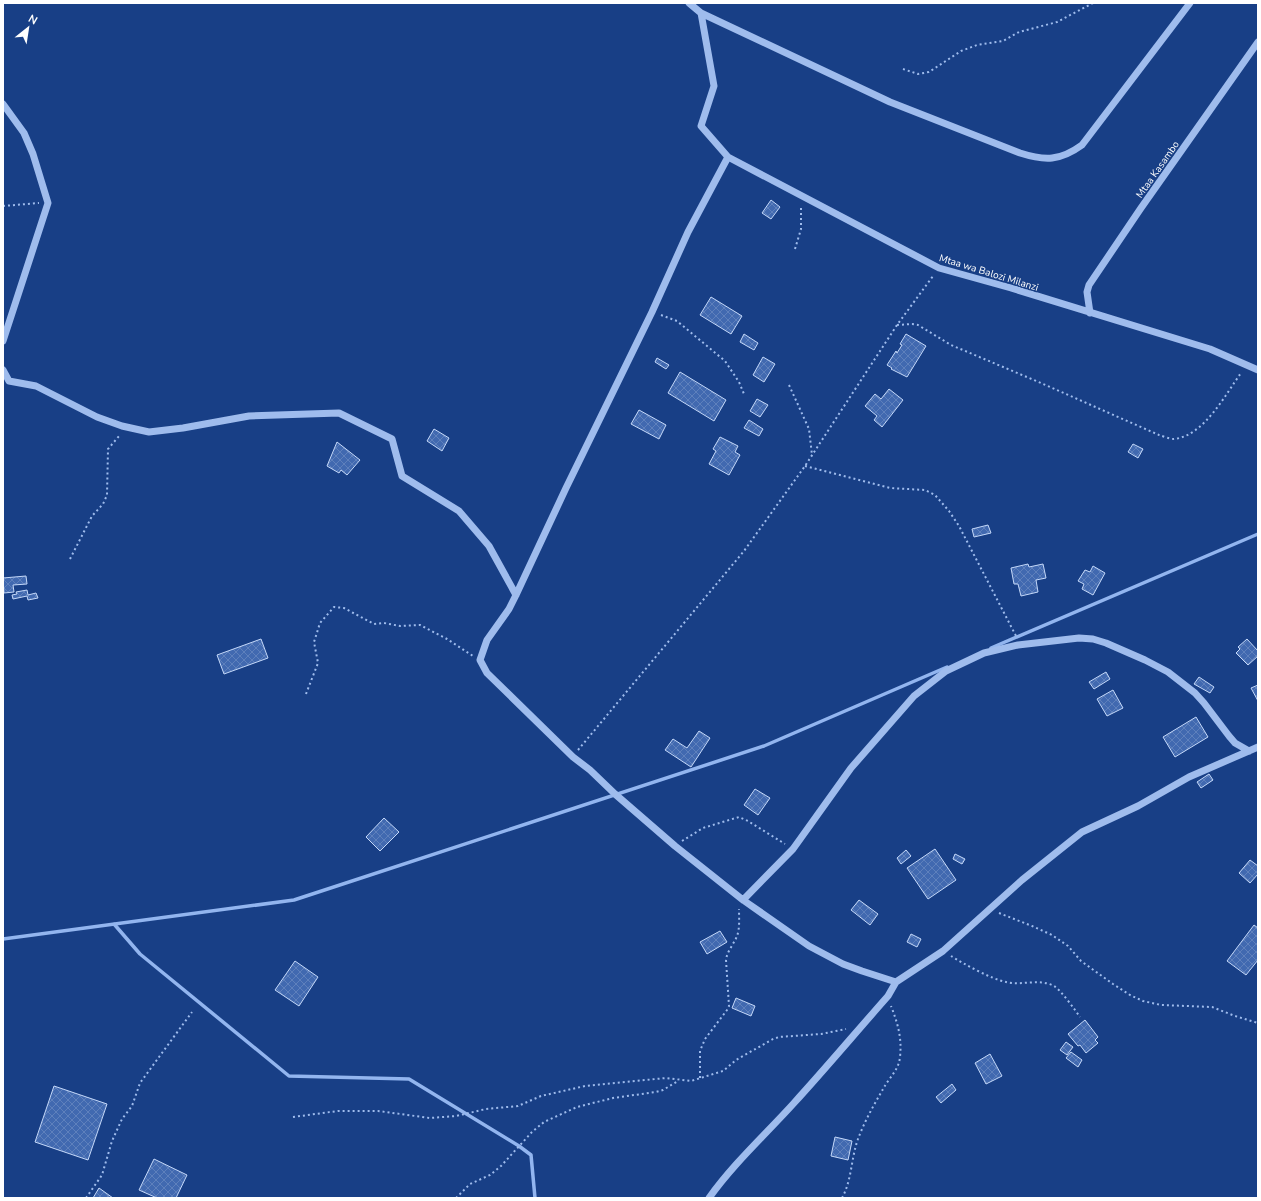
<svg xmlns="http://www.w3.org/2000/svg" width="1261" height="1201" viewBox="0 0 1261 1201" font-family="'Nunito Sans',sans-serif">
	<style>
		.lines { fill: none; stroke-linecap: round; stroke-linejoin: round }
		.stream { stroke: #92b5ef; stroke-width: 3.5 }
		.building { fill: url(#building-cross-hatch); stroke: #c4d8f9 }
		.path { stroke: #9fbced; stroke-width: 2; stroke-dasharray: 2 3; stroke-linecap: butt }
		.minor { stroke: #9fbced; stroke-width: 7 }
		.labels { text-anchor: middle; stroke-width: 3; stroke-linejoin: round; paint-order: stroke }
		.street-label { font-size: 10px; fill: #fff; stroke: #183f86 }
	</style>
	<defs>
		<pattern id="building-cross-hatch" width="8" height="8" patternUnits="userSpaceOnUse"><rect width="8" height="8" fill="#4169b0"/><path d="M0 0l8 8M0 8l8-8" fill="none" stroke="#5e80bc"/></pattern>
	</defs>
	<rect width="100%" height="100%" fill="#183f86"/>
	<g class="lines">
		<path class="stream" d="M 991,648 L 1258,534
			M 114,924 L 140,954 L 289,1076 L 409,1079 L 519,1146 L 531,1155 L 535,1198
			M 3,939 L 294,900 L 764,746 L 947,667"/>
	</g>
	<path class="building" d="M 771,200 L 780,207 L 771,219 L 762,213 Z
		M 711,297 L 742,316 L 731,334 L 700,315 Z
		M 744,334 L 758,343 L 754,350 L 740,342 Z
		M 906,334 L 926,346 L 907,377 L 891,369 L 892,368 L 887,365 L 896,351 L 897,353 L 902,345 L 900,344 Z
		M 763,357 L 775,364 L 764,382 L 753,375 Z
		M 657,358 L 669,365 L 666,369 L 655,362 Z
		M 680,372 L 726,400 L 714,421 L 668,393 Z
		M 889,389 L 903,400 L 882,427 L 874,420 L 877,416 L 865,406 L 875,394 L 881,399 Z
		M 757,399 L 768,405 L 760,417 L 750,411 Z
		M 639,410 L 666,425 L 659,439 L 631,424 Z
		M 749,420 L 763,429 L 759,436 L 744,428 Z
		M 434,429 L 449,438 L 442,451 L 427,441 Z
		M 720,437 L 738,446 L 735,452 L 740,455 L 729,475 L 709,464 L 716,451 L 713,449 Z
		M 337,442 L 360,460 L 347,475 L 341,470 L 339,473 L 327,466 Z
		M 1133,444 L 1143,449 L 1138,458 L 1128,452 Z
		M 988,525 L 991,533 L 974,537 L 972,529 Z
		M 1028,564 L 1029,567 L 1043,564 L 1046,578 L 1036,580 L 1038,592 L 1021,596 L 1018,584 L 1014,584 L 1011,568 Z
		M 1093,566 L 1105,573 L 1093,595 L 1082,589 L 1084,584 L 1078,581 L 1085,570 L 1090,572 Z
		M 26,576 L 27,584 L 13,585 L 14,592 L 4,593 L 3,578 Z
		M 27,590 L 28,595 L 36,593 L 38,598 L 28,600 L 27,596 L 13,599 L 12,595 L 17,594 L 16,592 Z
		M 261,639 L 268,658 L 224,674 L 217,655 Z
		M 1247,639 L 1258,651 L 1258,656 L 1248,665 L 1236,653 L 1240,649 L 1238,647 Z
		M 1106,672 L 1110,679 L 1094,689 L 1089,682 Z
		M 1199,677 L 1214,687 L 1210,693 L 1194,684 Z
		M 1258,685 L 1258,701 L 1251,688 Z
		M 1113,690 L 1123,708 L 1107,716 L 1097,699 Z
		M 1196,717 L 1208,737 L 1175,757 L 1163,737 Z
		M 699,731 L 710,738 L 691,767 L 665,750 L 673,739 L 687,748 Z
		M 1209,774 L 1213,780 L 1201,788 L 1197,782 Z
		M 755,789 L 770,798 L 758,815 L 744,805 Z
		M 384,818 L 399,832 L 380,851 L 366,837 Z
		M 935,849 L 956,880 L 928,899 L 907,868 Z
		M 906,850 L 911,856 L 901,864 L 897,858 Z
		M 955,854 L 965,859 L 962,864 L 953,859 Z
		M 1250,860 L 1258,866 L 1258,874 L 1250,883 L 1239,873 Z
		M 859,900 L 878,914 L 870,925 L 851,910 Z
		M 1254,925 L 1258,928 L 1258,960 L 1246,975 L 1227,961 Z
		M 720,931 L 727,942 L 707,954 L 700,942 Z
		M 911,934 L 921,939 L 917,947 L 907,942 Z
		M 295,961 L 318,977 L 299,1006 L 275,990 Z
		M 736,998 L 755,1006 L 751,1016 L 732,1008 Z
		M 1085,1020 L 1098,1037 L 1095,1040 L 1098,1043 L 1086,1053 L 1080,1045 L 1078,1046 L 1068,1034 Z
		M 1066,1042 L 1073,1047 L 1067,1055 L 1060,1050 Z
		M 1071,1052 L 1082,1060 L 1078,1067 L 1066,1058 Z
		M 990,1054 L 1002,1076 L 986,1084 L 975,1063 Z
		M 952,1084 L 956,1090 L 941,1103 L 936,1097 Z
		M 54,1086 L 107,1104 L 88,1160 L 35,1142 Z
		M 835,1137 L 852,1141 L 848,1160 L 831,1156 Z
		M 154,1159 L 187,1175 L 176,1198 L 157,1198 L 139,1190 Z
		M 99,1188 L 113,1198 L 93,1198 Z"/>
	<g class="lines">
		<path class="path" d="M 903,69 L 918,74 L 929,72 L 961,51 L 977,45 L 1003,41 L 1019,32 L 1057,22 L 1093,3
			M 3,206 L 39,203
			M 795,249 L 801,229 L 801,206
			M 661,315 L 677,321 L 725,361 L 739,382 L 744,394
			M 897,325 L 912,324 L 918,325 L 951,345 L 1041,383 L 1159,435 C 1163,436 1169,439 1174,439 C 1204,436 1225,395 1241,373
			M 789,385 L 809,429 L 812,455
			M 805,466 L 890,488 L 925,490 L 935,495 L 949,511 L 959,526 L 1016,636
			M 70,559 L 92,516 L 103,504 L 107,495 L 108,449 L 120,435
			M 306,694 L 318,663 L 314,642 L 320,623 L 334,607 L 344,608 L 374,624 L 384,623 L 400,626 L 420,625 L 447,639 L 473,656
			M 578,750 L 744,551 L 805,466 L 897,325 L 933,276
			M 682,841 L 703,828 L 739,817 L 748,821 L 785,844
			M 999,913 L 1032,926 L 1052,935 L 1068,946 L 1081,961 L 1113,984 L 1130,995 L 1143,1001 L 1161,1005 L 1212,1007 L 1235,1016 L 1258,1023
			M 951,956 C 964,964 991,979 1006,982 C 1022,986 1039,978 1054,986 C 1061,990 1075,1010 1080,1017
			M 700,1078 L 700,1051 L 705,1039 L 727,1010 L 729,1006 L 726,960 C 727,951 734,944 737,936 C 740,928 739,918 739,909
			M 293,1117 L 338,1111 L 378,1111 L 430,1118 L 456,1116 L 486,1109 L 518,1106 L 541,1096 L 585,1086 L 666,1078 L 691,1081 L 723,1071 L 736,1060 L 773,1039 L 779,1037 L 821,1034 L 846,1029
			M 86,1198 L 102,1175 L 112,1141 L 122,1119 L 132,1106 L 140,1083 L 192,1012
			M 456,1198 L 470,1184 L 490,1175 L 501,1166 L 532,1132 L 544,1122 L 577,1107 L 613,1098 L 656,1092 L 663,1090 L 678,1081
			M 842,1198 C 852,1180 851,1158 858,1139 C 865,1120 876,1101 886,1084 C 892,1075 899,1068 900,1057 C 902,1038 898,1024 891,1006"/>
		<path class="minor" d="M 689,3 L 701,13 L 890,102 L 1020,153 C 1045,161 1060,161 1082,145 L 1190,3
			M 701,13 L 714,86 L 701,126 L 728,157 L 939,268 L 1011,288 L 1210,349 L 1258,370
			M 3,104 L 24,133 L 33,154 L 48,203 L 3,341
			M 728,157 L 688,232 L 652,312 L 566,488 L 516,595 L 509,609 L 487,640 L 480,660 L 487,673 L 573,757 L 590,770 L 615,794 L 675,846 L 743,900 L 809,946 L 843,964 L 862,971 L 896,982
			M 1090,313 L 1087,292 L 1089,285 L 1141,208 L 1258,42
			M 3,370 L 9,381 L 36,386 L 97,417 L 122,426 L 149,432 L 183,428 L 249,416 L 339,413 L 392,439 L 402,476 L 459,511 L 489,546 L 516,595
			M 743,900 L 793,849 L 851,768 L 914,696 L 946,671 L 984,653 L 1018,645 L 1079,638 L 1093,639 L 1106,643 L 1145,660 L 1168,672 L 1195,693 L 1204,703 L 1229,736 L 1235,743 L 1249,751
			M 709,1198 C 734,1163 766,1134 794,1103 C 826,1068 857,1031 888,996 L 896,982 L 943,951 L 1022,880 L 1082,832 L 1138,806 L 1189,777 L 1258,747"/>
	</g>
	<g class="labels">
		<g class="street-label">
			<text transform="translate(1157 169) rotate(-55)" y="4">Mtaa Kasambo</text>
			<text transform="translate(989 272) rotate(17)" y="4">Mtaa wa Balozi Milanzi</text>
		</g>
	</g>
	<rect width="1261" height="1201" fill="none" stroke="#ffffff" stroke-width="8"/>
	<g transform="translate(28 28) rotate(30)" stroke="#183f86" stroke-width="3" paint-order="stroke">
	<path d="M0-3L7 15L0 10L-7 15Z" fill="#ffffff"/>
	<text y="-6" font-size="11" font-weight="bold" text-anchor="middle" fill="#ffffff">N</text>
	</g>
</svg>
